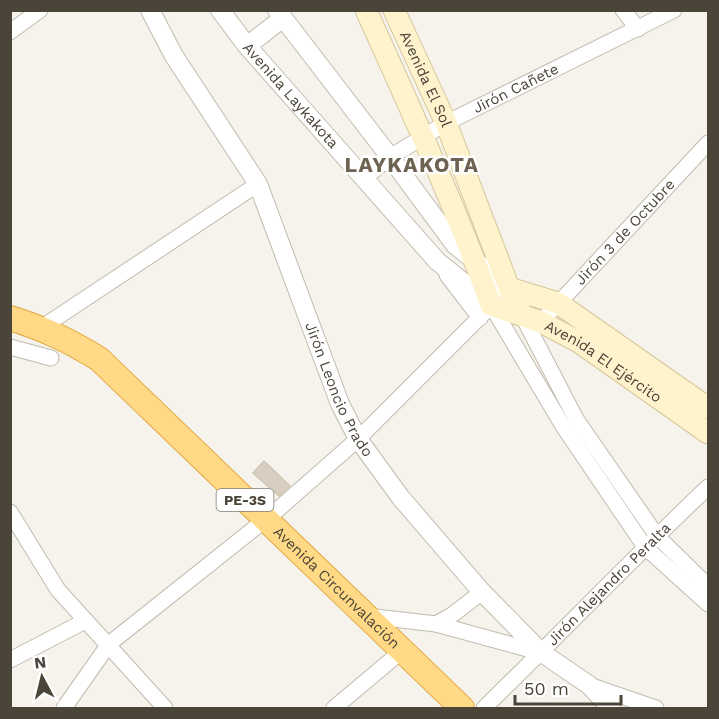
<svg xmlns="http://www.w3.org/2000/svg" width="719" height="719" viewBox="0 0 719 719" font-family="'Work Sans',sans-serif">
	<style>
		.building { fill: #d8cfc1; stroke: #d3c7b4; stroke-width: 1.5 }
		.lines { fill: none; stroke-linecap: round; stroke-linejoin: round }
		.minor-casing { stroke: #c2bbae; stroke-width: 17 }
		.tertiary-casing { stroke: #c2bbae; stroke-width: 20 }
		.secondary-casing { stroke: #d6c79b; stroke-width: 23 }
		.trunk-casing { stroke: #e0a43c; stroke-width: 26 }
		.minor { stroke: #fff; stroke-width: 15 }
		.tertiary { stroke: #fff; stroke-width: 18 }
		.secondary { stroke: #fff3cd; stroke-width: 21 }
		.trunk { stroke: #ffd985; stroke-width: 24 }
		.labels { text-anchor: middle; stroke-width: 5; stroke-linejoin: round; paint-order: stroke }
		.shield { fill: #fff; stroke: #817c74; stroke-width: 1.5 }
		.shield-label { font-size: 14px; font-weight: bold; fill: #4b4439 }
		.street-label { font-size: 15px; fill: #4b4439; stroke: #fff }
		.district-label { font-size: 21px; font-weight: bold; letter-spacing: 1.5px; fill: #6e6250; stroke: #fff }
	</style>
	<rect width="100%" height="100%" fill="#f6f3ec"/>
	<path class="building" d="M 264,461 L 290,486 L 279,496 L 253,473 Z"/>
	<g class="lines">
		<g class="minor-casing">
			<g id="minor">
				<path d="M 623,10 L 638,29"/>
				<path d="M 10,32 L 40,10"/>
				<path id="s1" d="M 365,178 L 390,157 L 446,123 L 674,10"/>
				<path d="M 447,275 L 480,318"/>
				<path d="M 491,305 L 563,426 L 645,547 L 708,604"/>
				<path d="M 522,315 L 576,419 L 657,536 L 708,586"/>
				<path id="s2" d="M 541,322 L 708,143"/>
				<path d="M 41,328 L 258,184"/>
				<path d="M 10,347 L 51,358"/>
				<path d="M 10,512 L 58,590 L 165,708"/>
				<path d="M 367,616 L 436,624 L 542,653"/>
				<path d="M 436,624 L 452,615 L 482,592"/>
				<path d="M 10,660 L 85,621"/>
				<path d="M 589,685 L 656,708"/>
				<path d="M 64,708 L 109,644 L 275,512 L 358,439 L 509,288"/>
				<path d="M 334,708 L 403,650"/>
				<path id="s3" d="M 484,708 C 559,635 632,559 708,487"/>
			</g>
		</g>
		<g class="tertiary-casing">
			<g id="tertiary">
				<path id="s4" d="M 150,10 L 174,56 L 258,184 L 340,404 L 358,439 L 401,498 L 482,592 L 542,653 L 589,685 L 611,708"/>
				<path id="s5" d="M 220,10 L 247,46 L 437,261 L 491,305"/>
				<path d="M 277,10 L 390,157 L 455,245 L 509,288"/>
				<path d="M 247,46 L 283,18"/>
			</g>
		</g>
		<g class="secondary-casing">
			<g id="secondary">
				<path id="s6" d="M 366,10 C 410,108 455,205 491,305 L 541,322 L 579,342 L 708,433"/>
				<path id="s7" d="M 394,10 L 446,123 L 509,288 L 522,315"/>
				<path d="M 509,288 L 558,303 L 708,408"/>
			</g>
		</g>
		<g class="trunk-casing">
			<g id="trunk">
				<path id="s8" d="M 10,318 C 45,329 68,340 99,359 L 462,708"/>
			</g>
		</g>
		<use href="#minor" class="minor"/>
		<use href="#tertiary" class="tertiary"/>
		<use href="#secondary" class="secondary"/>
		<use href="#trunk" class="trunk"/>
	</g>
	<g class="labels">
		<rect class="shield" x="216.5" y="489" width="57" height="22" rx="4.5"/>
		<g class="shield-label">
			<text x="245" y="505">PE-3S</text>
		</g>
		<g class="street-label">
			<text dy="5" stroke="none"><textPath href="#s7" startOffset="76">Avenida El Sol</textPath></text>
			<text dy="5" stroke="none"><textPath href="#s1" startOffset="176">Jirón Cañete</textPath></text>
			<text dy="5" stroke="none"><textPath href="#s5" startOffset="111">Avenida Laykakota</textPath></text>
			<text dy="5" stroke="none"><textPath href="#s2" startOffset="123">Jirón 3 de Octubre</textPath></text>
			<text dy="5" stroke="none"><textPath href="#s6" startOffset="447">Avenida El Ejército</textPath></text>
			<text dy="5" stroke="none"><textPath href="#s4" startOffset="426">Jirón Leoncio Prado</textPath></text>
			<text dy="5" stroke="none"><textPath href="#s3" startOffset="176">Jirón Alejandro Peralta</textPath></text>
			<text dy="5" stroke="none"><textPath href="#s8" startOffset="428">Avenida Circunvalación</textPath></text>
		</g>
		<g class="district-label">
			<text x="412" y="172">LAYKAKOTA</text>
		</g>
	</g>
	<rect width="719" height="719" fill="none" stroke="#4b4439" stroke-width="24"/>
	<g transform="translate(42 677) rotate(353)" stroke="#ffffff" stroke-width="4.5" paint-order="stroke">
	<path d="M0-4.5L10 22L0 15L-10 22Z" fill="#4b4439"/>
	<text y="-9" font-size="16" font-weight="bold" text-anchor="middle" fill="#4b4439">N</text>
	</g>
	<path d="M515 695v9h106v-9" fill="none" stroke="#4b4439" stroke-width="3"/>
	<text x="524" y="695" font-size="18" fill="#4b4439" stroke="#ffffff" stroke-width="4.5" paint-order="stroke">50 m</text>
</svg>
